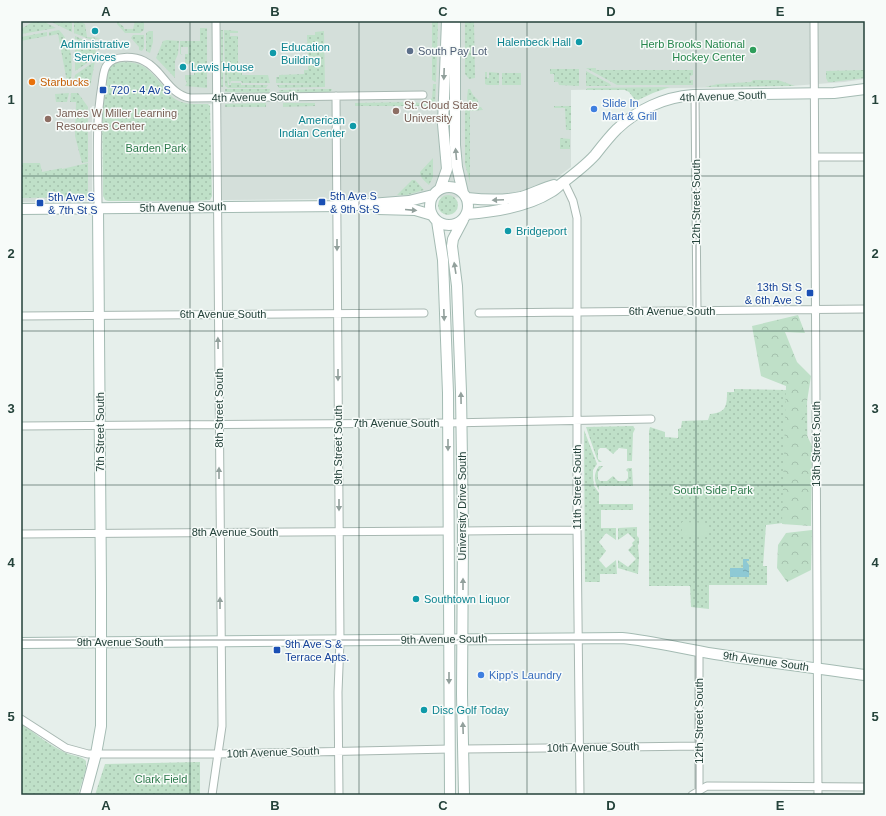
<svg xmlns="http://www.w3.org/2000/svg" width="886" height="816" viewBox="0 0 886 816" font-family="Arial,sans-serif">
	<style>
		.built { fill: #d4dfda }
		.green { fill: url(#green-dots) }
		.forest { fill: url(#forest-crowns) }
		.pitch { fill: #bfe0c8 }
		.water { fill: url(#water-ripples) }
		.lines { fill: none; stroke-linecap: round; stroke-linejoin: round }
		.street-casing { stroke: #a8b8b2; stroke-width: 9 }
		.secondary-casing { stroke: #a4bbb3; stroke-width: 12 }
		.street { stroke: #fff; stroke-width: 7 }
		.secondary { stroke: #fff; stroke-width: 10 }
		.oneway { fill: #92a09c }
		.grid { fill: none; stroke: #24423a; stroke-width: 1; stroke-opacity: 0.55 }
		.culture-dot { fill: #0f9aa8; stroke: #f7fbf9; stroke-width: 1.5 }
		.leisure-dot { fill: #2e9e5b; stroke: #f7fbf9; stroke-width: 1.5 }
		.service-dot { fill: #5c6f8a; stroke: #f7fbf9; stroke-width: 1.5 }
		.food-dot { fill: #e8710a; stroke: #f7fbf9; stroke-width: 1.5 }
		.transit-dot { fill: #1a4fb4; stroke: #f7fbf9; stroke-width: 1.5 }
		.shop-dot { fill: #3f7fe0; stroke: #f7fbf9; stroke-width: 1.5 }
		.education-dot { fill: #8d6e63; stroke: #f7fbf9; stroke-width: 1.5 }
		.labels { text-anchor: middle; stroke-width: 3; stroke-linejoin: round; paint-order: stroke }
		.culture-label { font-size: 11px; fill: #0d838f; stroke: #f7fbf9; text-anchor: start }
		.leisure-label { font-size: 11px; fill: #27864d; stroke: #f7fbf9; text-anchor: end }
		.service-label { font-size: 11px; fill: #4e5e75; stroke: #f7fbf9; text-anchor: start }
		.food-label { font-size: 11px; fill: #c56008; stroke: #f7fbf9; text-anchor: start }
		.transit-label { font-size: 11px; fill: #164399; stroke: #f7fbf9; text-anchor: start }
		.street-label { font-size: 11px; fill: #24423a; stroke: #f7fbf9 }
		.shop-label { font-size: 11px; fill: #366cbe; stroke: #f7fbf9; text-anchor: start }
		.education-label { font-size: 11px; fill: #785e54; stroke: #f7fbf9; text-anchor: start }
		.park-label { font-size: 11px; fill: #2d7a4b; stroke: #f7fbf9 }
		.neatline { fill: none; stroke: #24423a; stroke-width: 1.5 }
		.grid-label { font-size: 13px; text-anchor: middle; font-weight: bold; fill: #24423a }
	</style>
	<defs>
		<pattern id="green-dots" width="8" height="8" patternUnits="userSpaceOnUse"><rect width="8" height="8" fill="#bfe0c8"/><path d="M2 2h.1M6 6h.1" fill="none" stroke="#a4c1ad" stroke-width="1.8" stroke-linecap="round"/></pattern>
		<pattern id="forest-crowns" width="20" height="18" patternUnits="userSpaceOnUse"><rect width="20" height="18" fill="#bfe0c8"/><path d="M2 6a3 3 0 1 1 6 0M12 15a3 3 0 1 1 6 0" fill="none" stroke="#a4c1ad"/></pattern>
		<pattern id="water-ripples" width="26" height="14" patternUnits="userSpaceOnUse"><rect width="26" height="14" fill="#8ec9d4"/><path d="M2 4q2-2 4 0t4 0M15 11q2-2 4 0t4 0" fill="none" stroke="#74a5ad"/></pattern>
	</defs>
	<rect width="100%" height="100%" fill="#e6efeb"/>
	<path class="built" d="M 21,21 L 865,21 L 865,79 L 844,82 L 791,86 L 571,90 L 571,167 L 555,179 L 538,188 L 501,197 L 222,200 L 221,104 L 92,106 L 92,201 L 21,202 Z"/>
	<path class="green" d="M 34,21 L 43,21 L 56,28 L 21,34 L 21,29 Z
		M 49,21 L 72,21 L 72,32 Z
		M 74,21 L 83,21 L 83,23 L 85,24 L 87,37 L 101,38 L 92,40 L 74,33 Z
		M 117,21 L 119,21 L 119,23 L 124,27 L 124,29 L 133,29 L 135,21 L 144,21 L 144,30 L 140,33 L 125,33 L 117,24 Z
		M 432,21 L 438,21 L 436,82 L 432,80 Z
		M 465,21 L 474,21 L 475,78 L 469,79 L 465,74 Z
		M 200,28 L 207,28 L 207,88 L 185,86 L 187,83 L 185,79 L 185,75 L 194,75 L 194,71 L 190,71 L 190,64 L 185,64 L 185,54 L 188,54 L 188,47 L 181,47 L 181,54 L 183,55 L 180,54 L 180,41 L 200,41 Z
		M 59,30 C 74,45 73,68 70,87 L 54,87 L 53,84 L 67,82 L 58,34 L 49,36 L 49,32 Z
		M 220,30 L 223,30 L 223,87 L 221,87 Z
		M 224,30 L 238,31 L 238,33 L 230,33 L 230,36 L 238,36 L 238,71 L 242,71 L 242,75 L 268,75 L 270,83 L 242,83 L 241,81 L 231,81 L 230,84 L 229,84 L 227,71 L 228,85 L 231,85 L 231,83 L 241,83 L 241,85 L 268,85 L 266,88 L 228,88 L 225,86 Z
		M 149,31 L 153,31 L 153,42 L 150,53 L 146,51 L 146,33 Z
		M 324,31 L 325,87 L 279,88 L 277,85 L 322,84 L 276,83 L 276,77 L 279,77 L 279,75 L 304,74 L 304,70 L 308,70 L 307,35 L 315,35 L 315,32 Z
		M 47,32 L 47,36 L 21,41 L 21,37 Z
		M 133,35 L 144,35 L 144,48 L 142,51 L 139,50 L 139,47 L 131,38 Z
		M 75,36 L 91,43 L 101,41 L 99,50 L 97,49 L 95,51 L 97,52 L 95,58 L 75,71 L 75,46 L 77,45 L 77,39 L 75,39 Z
		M 167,40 L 179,41 L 178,54 L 175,61 L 175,78 L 156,58 L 163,41 Z
		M 95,61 L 90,87 L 73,87 L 75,75 Z
		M 114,63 C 142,60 147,67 164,87 C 168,92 171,97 177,100 C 186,105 198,104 208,104 L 210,106 L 212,196 L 210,200 L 197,201 L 108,201 L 105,200 L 103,196 L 102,112 L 108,71 L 109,67 Z
		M 586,68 L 596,68 L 596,70 L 693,70 L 693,75 L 690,76 L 690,80 L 693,80 L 693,85 L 617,85 Z
		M 550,69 L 579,69 L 579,86 L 559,85 L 558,82 L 554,82 L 554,74 L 550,74 Z
		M 864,70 L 865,71 L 865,78 L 832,82 L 828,82 L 826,78 L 826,71 Z
		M 586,71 L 610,84 L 611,86 L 586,86 Z
		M 485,72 L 487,72 L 487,78 L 489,78 L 489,72 L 499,73 L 499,85 L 487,85 L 485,84 Z
		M 502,73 L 521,73 L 521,85 L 502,85 Z
		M 753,80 L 778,80 L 795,86 L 705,87 L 718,84 L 751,82 Z
		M 433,84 L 436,84 L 435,106 L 355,106 L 355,103 L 414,102 L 425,104 L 428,102 L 432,98 Z
		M 670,87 L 653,93 L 636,101 L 629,92 L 625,90 L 586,90 L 587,88 Z
		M 225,89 L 270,89 L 269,93 L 225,92 Z
		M 324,89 L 332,89 L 332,90 L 330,92 L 280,93 L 279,90 Z
		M 468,89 L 470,89 L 473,95 L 478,100 L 478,102 L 473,104 L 468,103 L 467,98 Z
		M 69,93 L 67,102 L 56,102 L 55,94 Z
		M 71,93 L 78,93 L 88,107 L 88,162 L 82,163 L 75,136 L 76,102 L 70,102 Z
		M 266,103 L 266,107 L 225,107 L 225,104 Z
		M 283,103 L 315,103 L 315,106 L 283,107 Z
		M 554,106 L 571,106 L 571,130 L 566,130 L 565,108 L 554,108 Z
		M 465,107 L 481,107 L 483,110 L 470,111 L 470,182 L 465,164 Z
		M 560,138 L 570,139 L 570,149 L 560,149 Z
		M 433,158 L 433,177 L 429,185 C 425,181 420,178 420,172 Z
		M 21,163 L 40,163 L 42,172 L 62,168 L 62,169 L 88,163 L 88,197 L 21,198 Z
		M 412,180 L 415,180 L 424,190 L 407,195 L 397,195 Z
		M438 205a10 10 0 1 1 20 0a10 10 0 1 1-20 0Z
		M 734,389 L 787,390 L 807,389 L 808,525 L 783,523 L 766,525 L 763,566 L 767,566 L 767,585 L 709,585 L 709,609 L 691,607 L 690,586 L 649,586 L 649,431 L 650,427 L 665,432 L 665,437 L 678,438 L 678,429 L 681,428 L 682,421 L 708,420 L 710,414 C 726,413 727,406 727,392 L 734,392 Z
		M 633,426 L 635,429 L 633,433 L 632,461 L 627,461 L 627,449 L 619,448 L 613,454 L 606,448 L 600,448 L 598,450 L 598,459 L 602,462 L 599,462 L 597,459 L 586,427 Z
		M 584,430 L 597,464 L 593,470 L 593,478 L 594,486 L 599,493 L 599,504 L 633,504 L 633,510 L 601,510 L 601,528 L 616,528 L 616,540 L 606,533 L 599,542 L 606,551 L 599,560 L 606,568 L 616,560 L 617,574 L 600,574 L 600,582 L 585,582 Z
		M 599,466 L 603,466 L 598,472 L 598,479 L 600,481 L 607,481 L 613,476 L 618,481 L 626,481 L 628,478 L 628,472 L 626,470 L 628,468 L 632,468 L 633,486 L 599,486 L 599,490 C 594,482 593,474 599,466 Z
		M 637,527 L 637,536 L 639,538 L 639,544 L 638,545 L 639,558 L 638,574 L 618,568 L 618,560 L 628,567 L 636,559 L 628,550 L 633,545 L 632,543 L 635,540 L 628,533 L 618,540 L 618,528 Z
		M 21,724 C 35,733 50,746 66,753 C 72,756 82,756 86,761 L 86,769 L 78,795 L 21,795 Z
		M 200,762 L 200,795 L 95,795 L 105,764 Z"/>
	<path class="forest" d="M 798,315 L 805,333 L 785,332 L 797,362 L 811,376 L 803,427 L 812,446 L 811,526 L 782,524 L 786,386 L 761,376 L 752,326 Z
		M 812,530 L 811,570 L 787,582 L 777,568 L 778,545 L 786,533 Z"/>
	<path class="pitch" d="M 682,522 L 708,523 L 708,536 L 682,536 Z"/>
	<path class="water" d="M 743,559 L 749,559 L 749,561 L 746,561 L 749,565 L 749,577 L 730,577 L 730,568 L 743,568 Z"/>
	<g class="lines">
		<g class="street-casing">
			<path id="street" d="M 814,21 L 818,795
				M 695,95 L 697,310
				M 336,96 L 340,641 L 338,692 L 339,795
				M 815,157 L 865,157
				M 564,182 L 573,201 L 577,218 L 577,530 L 580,795
				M 98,208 C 98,167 95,125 102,85 C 103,79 103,70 107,65 C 114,55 134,56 144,61 C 163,70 168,94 190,98 L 423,95
				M 479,313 L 865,309
				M 21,316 L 424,313
				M 21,426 L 448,423 L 651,419
				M 463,531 L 577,530
				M 21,534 L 448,531
				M 21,719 L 66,748 L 88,754 L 217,754 L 450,749
				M 464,749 L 699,746
				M 699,790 L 699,652
				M 212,795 L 222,726 L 216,21
				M 692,795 L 707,786 L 865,787"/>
		</g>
		<g class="secondary-casing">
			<path id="secondary" d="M 455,21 L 455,145 L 457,167 L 463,193
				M430 206a19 19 0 1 1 38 0a19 19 0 1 1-38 0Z
				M 440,189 L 447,169 L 443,124 L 447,21
				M 467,198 C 485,200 503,201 521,197 C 532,194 543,188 554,185
				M 21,209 L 344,206 L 409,201 L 433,195
				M 378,209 L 415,210 L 432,215
				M 467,214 C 493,212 529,206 551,192 C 555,190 558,187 561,184 C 573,175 585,166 595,155 C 602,146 609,137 617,129 C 637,110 664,97 693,95 L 834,93 L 865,89
				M 463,220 L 453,239 L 452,246 L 457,286 L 461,392 L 463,531 L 462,694 L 464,795
				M 437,221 L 443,260 L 448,393 L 450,795
				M 21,643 L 622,638 C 653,641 683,649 715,654 C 765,662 815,668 865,675
				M 85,795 L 96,754 L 101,726 L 101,588 L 98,208"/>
		</g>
		<use href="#street" class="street"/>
		<use href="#secondary" class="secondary"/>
	</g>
	<defs><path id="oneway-solid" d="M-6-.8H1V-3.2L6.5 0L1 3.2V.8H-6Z"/></defs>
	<g class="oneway">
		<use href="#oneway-solid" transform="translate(444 74) rotate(92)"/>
		<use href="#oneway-solid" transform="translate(456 154) rotate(-95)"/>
		<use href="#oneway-solid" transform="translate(498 200) rotate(177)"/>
		<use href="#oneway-solid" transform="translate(411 210) rotate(5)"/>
		<use href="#oneway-solid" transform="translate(337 245) rotate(90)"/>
		<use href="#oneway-solid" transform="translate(455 268) rotate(-99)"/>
		<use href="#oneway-solid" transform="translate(444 315) rotate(88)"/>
		<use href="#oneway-solid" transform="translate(218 343) rotate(-91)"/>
		<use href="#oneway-solid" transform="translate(338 375) rotate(90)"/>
		<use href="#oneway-solid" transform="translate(461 398) rotate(-91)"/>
		<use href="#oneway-solid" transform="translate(448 445) rotate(90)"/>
		<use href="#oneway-solid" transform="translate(219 473) rotate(-90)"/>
		<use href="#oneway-solid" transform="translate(339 505) rotate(90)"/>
		<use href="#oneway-solid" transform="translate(463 584) rotate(-90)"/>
		<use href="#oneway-solid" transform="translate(220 603) rotate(-90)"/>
		<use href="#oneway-solid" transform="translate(449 678) rotate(90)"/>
		<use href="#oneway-solid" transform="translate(463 728) rotate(-92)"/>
	</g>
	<path class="grid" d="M 190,21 L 190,795M 359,21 L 359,795M 527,21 L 527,795M 696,21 L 696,795M 21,176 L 865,176M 21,331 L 865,331M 21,485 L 865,485M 21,640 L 865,640"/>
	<g class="culture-dot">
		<circle cx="95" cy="31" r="4"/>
		<circle cx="579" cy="42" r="4"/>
		<circle cx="273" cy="53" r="4"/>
		<circle cx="183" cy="67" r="4"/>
		<circle cx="353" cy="126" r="4"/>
		<circle cx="508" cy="231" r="4"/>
		<circle cx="416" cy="599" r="4"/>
		<circle cx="424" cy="710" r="4"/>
	</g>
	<circle class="leisure-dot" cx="753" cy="50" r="4"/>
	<circle class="service-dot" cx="410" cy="51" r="4"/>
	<circle class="food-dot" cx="32" cy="82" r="4"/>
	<g class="transit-dot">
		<rect x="99" y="86" width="8" height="8" rx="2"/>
		<rect x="318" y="198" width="8" height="8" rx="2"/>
		<rect x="36" y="199" width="8" height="8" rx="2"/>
		<rect x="806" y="289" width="8" height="8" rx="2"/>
		<rect x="273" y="646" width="8" height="8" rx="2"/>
	</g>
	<g class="shop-dot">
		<circle cx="594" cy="109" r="4"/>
		<circle cx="481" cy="675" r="4"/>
	</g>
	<g class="education-dot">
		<circle cx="396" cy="111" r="4"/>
		<circle cx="48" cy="119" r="4"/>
	</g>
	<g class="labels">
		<g class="culture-label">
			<text x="571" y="46" text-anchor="end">Halenbeck Hall</text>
			<text x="95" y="48" text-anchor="middle">Administrative<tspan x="95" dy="13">Services</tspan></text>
			<text x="281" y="51">Education<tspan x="281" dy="13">Building</tspan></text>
			<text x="191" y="71">Lewis House</text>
			<text x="345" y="124" text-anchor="end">American<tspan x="345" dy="13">Indian Center</tspan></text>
			<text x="516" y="235">Bridgeport</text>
			<text x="424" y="603">Southtown Liquor</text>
			<text x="432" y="714">Disc Golf Today</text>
		</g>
		<g class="leisure-label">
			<text x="745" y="48">Herb Brooks National<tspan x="745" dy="13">Hockey Center</tspan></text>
		</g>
		<g class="service-label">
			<text x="418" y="55">South Pay Lot</text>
		</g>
		<g class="food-label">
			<text x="40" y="86">Starbucks</text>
		</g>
		<g class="transit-label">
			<text x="111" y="94">720 - 4 Av S</text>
			<text x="330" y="200">5th Ave S<tspan x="330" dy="13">&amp; 9th St S</tspan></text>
			<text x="48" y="201">5th Ave S<tspan x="48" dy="13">&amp; 7th St S</tspan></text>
			<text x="802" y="291" text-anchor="end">13th St S<tspan x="802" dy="13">&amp; 6th Ave S</tspan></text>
			<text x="285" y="648">9th Ave S &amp;<tspan x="285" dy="13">Terrace Apts.</tspan></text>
		</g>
		<g class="street-label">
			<text transform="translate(723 96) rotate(-2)" y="4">4th Avenue South</text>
			<text transform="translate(255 97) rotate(-1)" y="4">4th Avenue South</text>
			<text transform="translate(696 202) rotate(-90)" y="4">12th Street South</text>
			<text transform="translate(183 207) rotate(-1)" y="4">5th Avenue South</text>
			<text x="672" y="315">6th Avenue South</text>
			<text x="223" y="318">6th Avenue South</text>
			<text transform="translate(219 408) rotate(-90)" y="4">8th Street South</text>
			<text x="396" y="427">7th Avenue South</text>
			<text transform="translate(100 432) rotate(-90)" y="4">7th Street South</text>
			<text transform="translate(816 444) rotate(-90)" y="4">13th Street South</text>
			<text transform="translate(338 445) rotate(-90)" y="4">9th Street South</text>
			<text transform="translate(577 487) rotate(-90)" y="4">11th Street South</text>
			<text transform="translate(462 506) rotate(-90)" y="4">University Drive South</text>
			<text x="235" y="536">8th Avenue South</text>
			<text transform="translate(444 639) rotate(-1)" y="4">9th Avenue South</text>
			<text x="120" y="646">9th Avenue South</text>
			<text transform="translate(766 661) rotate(8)" y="4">9th Avenue South</text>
			<text transform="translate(699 721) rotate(-90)" y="4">12th Street South</text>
			<text transform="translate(593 747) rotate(-1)" y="4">10th Avenue South</text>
			<text transform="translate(273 752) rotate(-2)" y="4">10th Avenue South</text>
		</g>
		<g class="shop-label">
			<text x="602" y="107">Slide In<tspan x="602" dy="13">Mart &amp; Grill</tspan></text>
			<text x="489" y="679">Kipp's Laundry</text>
		</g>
		<g class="education-label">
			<text x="404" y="109">St. Cloud State<tspan x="404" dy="13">University</tspan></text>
			<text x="56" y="117">James W Miller Learning<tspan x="56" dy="13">Resources Center</tspan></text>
		</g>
		<g class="park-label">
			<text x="156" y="152">Barden Park</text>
			<text x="713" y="494">South Side Park</text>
			<text x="161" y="783">Clark Field</text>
		</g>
	</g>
	<rect width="886" height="816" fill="none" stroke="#f7fbf9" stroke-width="44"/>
	<rect x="22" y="22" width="842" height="772" class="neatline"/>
	<g class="grid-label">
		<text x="106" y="16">A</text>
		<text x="275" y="16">B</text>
		<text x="443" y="16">C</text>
		<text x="611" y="16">D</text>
		<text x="780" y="16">E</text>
		<text x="11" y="104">1</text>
		<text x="875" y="104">1</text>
		<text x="11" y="258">2</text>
		<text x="875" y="258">2</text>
		<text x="11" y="413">3</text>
		<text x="875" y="413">3</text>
		<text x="11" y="567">4</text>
		<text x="875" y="567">4</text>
		<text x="11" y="721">5</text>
		<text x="875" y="721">5</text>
		<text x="106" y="810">A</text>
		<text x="275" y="810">B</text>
		<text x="443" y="810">C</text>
		<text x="611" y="810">D</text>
		<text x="780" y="810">E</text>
	</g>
</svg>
